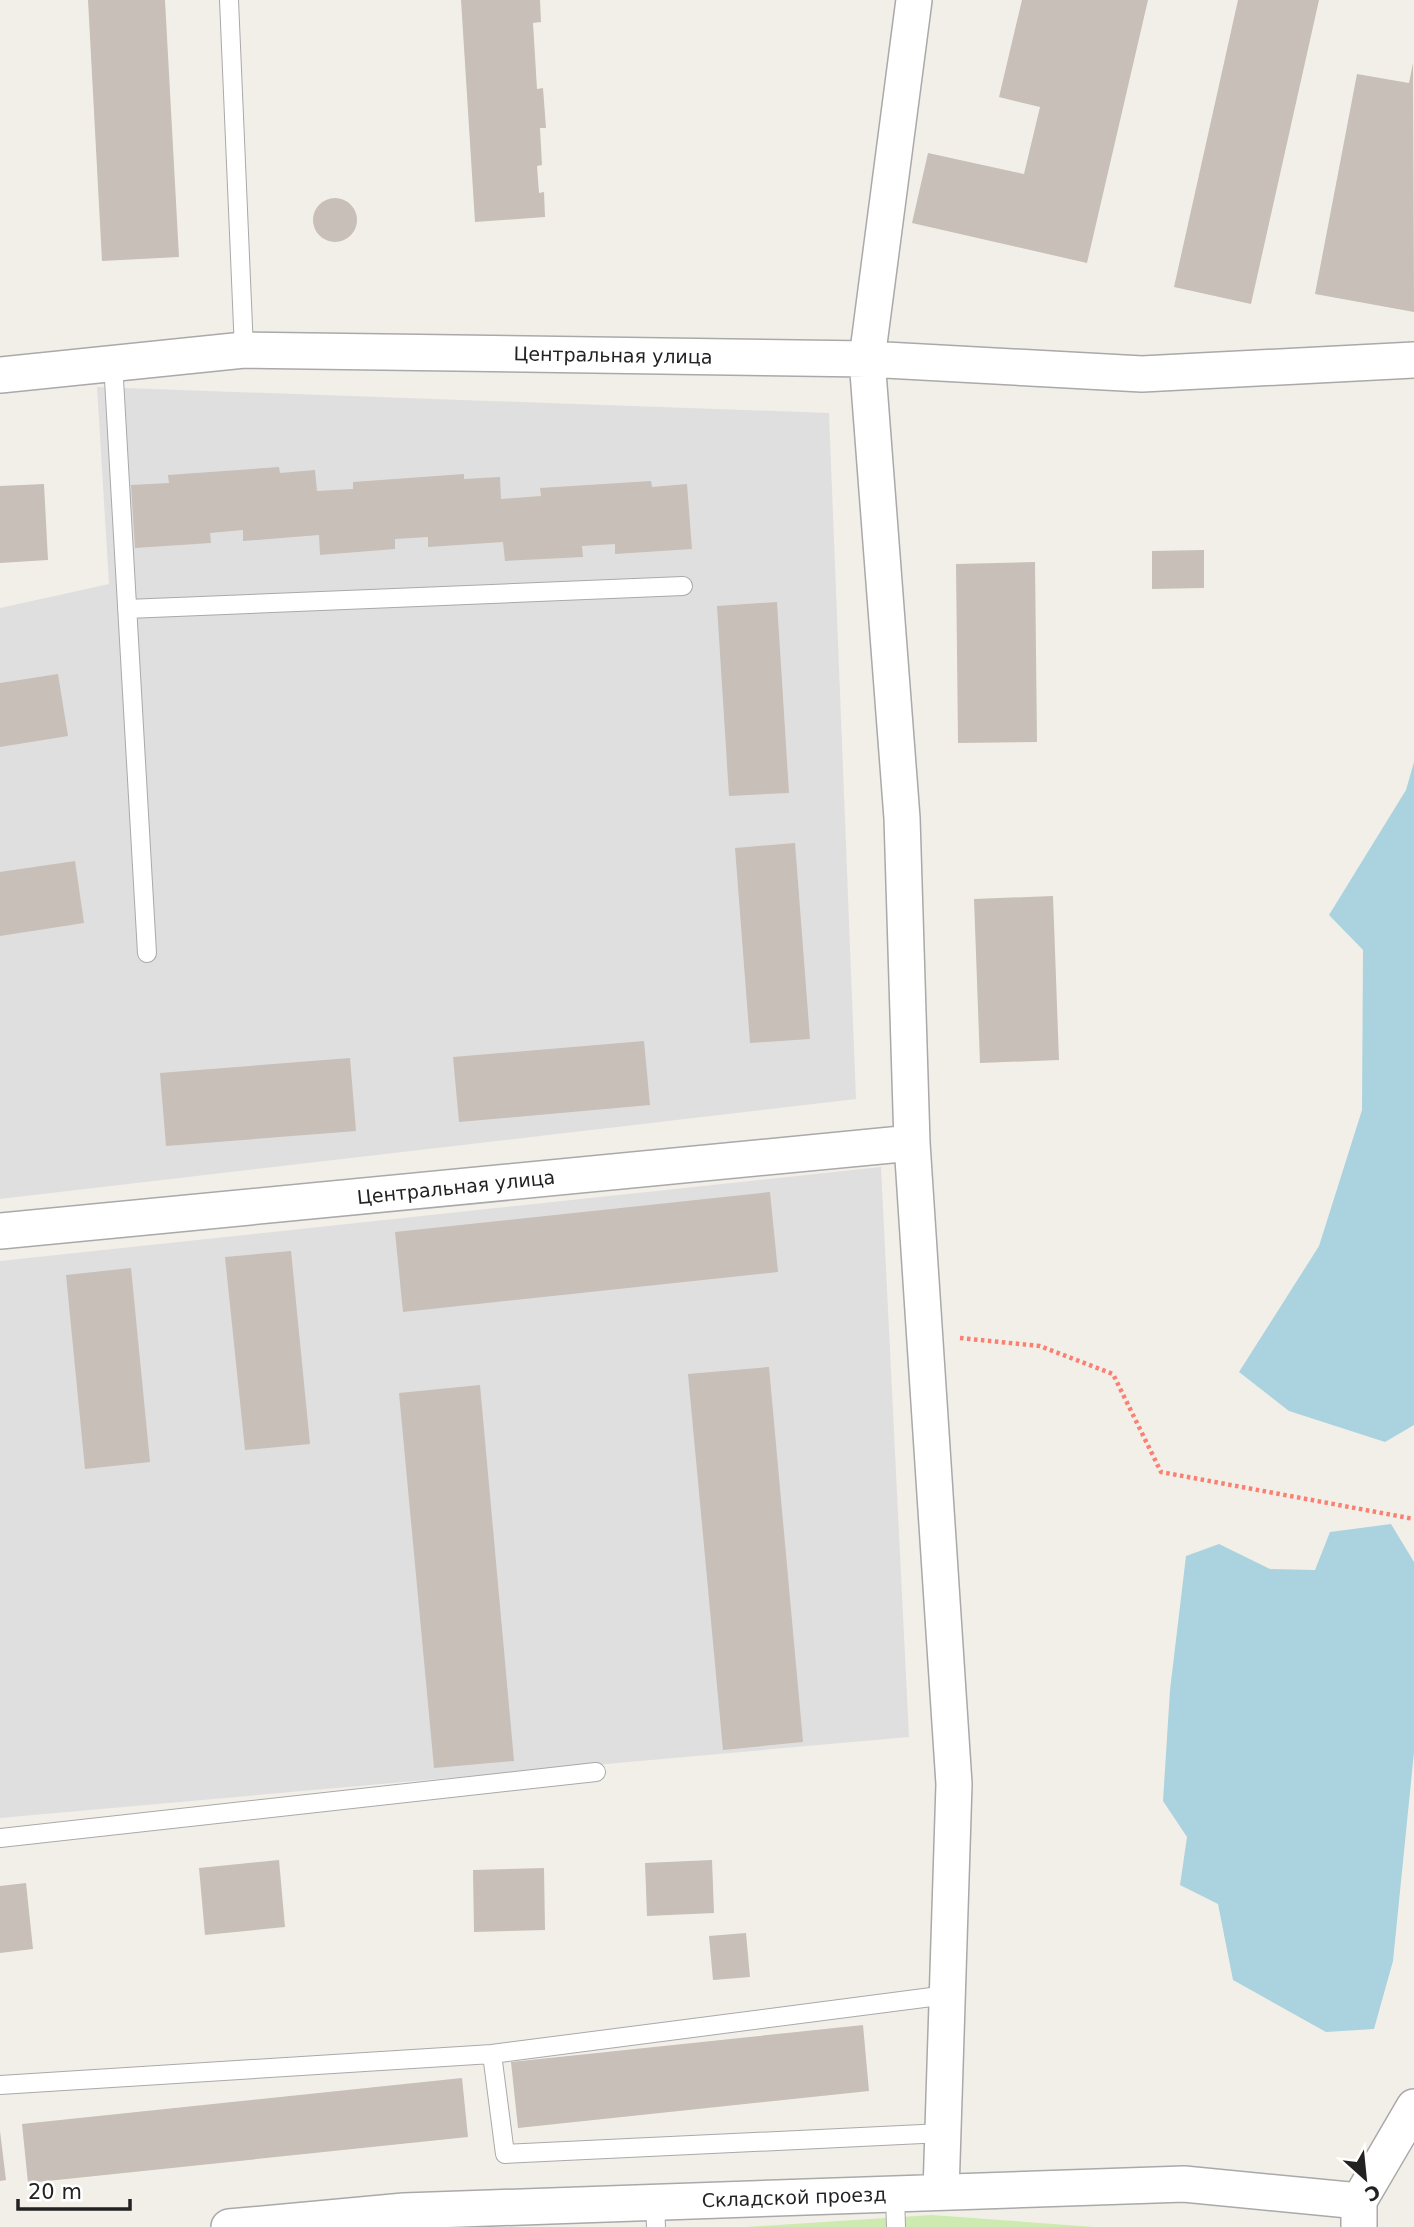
<svg xmlns="http://www.w3.org/2000/svg" width="1414" height="2227" viewBox="0 0 1414 2227" font-family="'DejaVu Sans',sans-serif">
	<style>
		.residential { fill: #e0dfdf }
		.grass { fill: #cdebb0 }
		.water { fill: #aad3df }
		.building { fill: #c7bfb8 }
		.lines { fill: none; stroke-linecap: round; stroke-linejoin: round }
		.lane-casing { stroke: #a9a9a9; stroke-width: 20 }
		.street-casing { stroke: #a9a9a9; stroke-width: 38 }
		.path { stroke: #fa8072; stroke-width: 4.5; stroke-dasharray: 3.5 3.5; stroke-linecap: butt }
		.lane { stroke: #fff; stroke-width: 18 }
		.street { stroke: #fff; stroke-width: 35 }
		.labels { text-anchor: middle; stroke-width: 5; stroke-linejoin: round; paint-order: stroke }
		.street-label { font-size: 19px; fill: #222; stroke: #fff }
	</style>
	<rect width="100%" height="100%" fill="#f2efe9"/>
	<path class="residential" d="M 97,387 L 829,413 L 856,1099 L 0,1199 L 0,608 L 109,584 Z
		M 881,1167 L 909,1737 L 0,1818 L 0,1261 Z"/>
	<path class="grass" d="M 932,2215 L 1094,2227 L 746,2227 Z"/>
	<path class="water" d="M 1414,762 L 1414,1425 L 1385,1442 L 1289,1411 L 1239,1372 L 1319,1246 L 1362,1110 L 1363,950 L 1329,915 L 1406,790 Z
		M 1391,1524 L 1414,1562 L 1414,1752 L 1393,1961 L 1374,2029 L 1326,2032 L 1233,1980 L 1218,1904 L 1180,1885 L 1187,1837 L 1163,1801 L 1170,1690 L 1186,1556 L 1219,1544 L 1270,1569 L 1315,1570 L 1330,1532 Z"/>
	<path class="building" d="M 88,0 L 165,0 L 179,257 L 102,261 Z
		M 461,0 L 540,0 L 541,22 L 533,23 L 537,89 L 543,88 L 546,128 L 540,128 L 542,165 L 537,166 L 539,193 L 544,192 L 545,217 L 475,222 Z
		M 1022,0 L 1148,0 L 1087,263 L 912,223 L 928,153 L 1024,174 L 1040,107 L 999,97 Z
		M 1238,0 L 1319,0 L 1251,304 L 1174,287 Z
		M 1413,63 L 1414,312 L 1315,294 L 1357,74 L 1409,83 Z
		M313 220a22 22 0 1 1 44 0a22 22 0 1 1-44 0Z
		M 279,467 L 280,473 L 315,470 L 317,491 L 353,489 L 353,482 L 464,474 L 464,479 L 500,477 L 501,499 L 541,496 L 540,488 L 651,481 L 652,487 L 687,484 L 692,549 L 615,554 L 615,544 L 582,546 L 583,557 L 505,561 L 503,542 L 428,547 L 428,537 L 395,539 L 395,549 L 320,555 L 319,535 L 243,541 L 243,530 L 210,533 L 211,543 L 135,548 L 131,485 L 169,483 L 168,475 Z
		M 44,484 L 48,560 L 0,563 L 0,486 Z
		M 1204,550 L 1204,588 L 1152,589 L 1152,551 Z
		M 1035,562 L 1037,742 L 958,743 L 956,564 Z
		M 777,602 L 789,793 L 729,796 L 717,606 Z
		M 58,674 L 68,736 L 0,747 L 0,683 Z
		M 795,843 L 810,1039 L 750,1043 L 735,848 Z
		M 75,861 L 84,923 L 0,936 L 0,872 Z
		M 1053,896 L 1059,1060 L 980,1063 L 974,899 Z
		M 644,1041 L 650,1105 L 459,1122 L 453,1057 Z
		M 350,1058 L 356,1131 L 166,1146 L 160,1073 Z
		M 770,1192 L 778,1272 L 403,1312 L 395,1232 Z
		M 291,1251 L 310,1444 L 245,1450 L 225,1257 Z
		M 131,1268 L 150,1462 L 85,1469 L 66,1275 Z
		M 769,1367 L 803,1742 L 723,1750 L 688,1374 Z
		M 480,1385 L 514,1761 L 434,1768 L 399,1393 Z
		M 279,1860 L 285,1927 L 205,1935 L 199,1868 Z
		M 712,1860 L 714,1913 L 647,1916 L 645,1863 Z
		M 544,1868 L 545,1930 L 474,1932 L 473,1870 Z
		M 26,1883 L 33,1949 L 0,1953 L 0,1886 Z
		M 746,1933 L 750,1977 L 713,1980 L 709,1936 Z
		M 863,2025 L 869,2091 L 518,2128 L 511,2062 Z
		M 462,2078 L 468,2137 L 28,2183 L 22,2124 Z
		M 0,2131 L 6,2180 L 0,2181 Z"/>
	<g class="lines">
		<g class="lane-casing">
			<path id="lane" d="M 229,0 L 244,350
				M 113,362 L 147,953
				M 127,609 L 683,586
				M 0,1838 L 596,1772
				M 492,2054 L 947,1995
				M 0,2085 L 492,2054 L 505,2154 L 943,2133
				M 895,2194 L 896,2227
				M 655,2202 L 656,2227"/>
		</g>
		<g class="street-casing">
			<path id="street" d="M 914,0 L 867,359 L 902,818 L 912,1143 L 954,1784 L 941,2192
				M 0,375 L 244,350 L 867,359 L 1142,374 L 1414,360
				M 0,1231 L 912,1143
				M 229,2227 L 404,2211 L 1184,2184 L 1359,2201
				M 1359,2227 L 1359,2201 L 1414,2107"/>
		</g>
		<path class="path" d="M 960,1338 L 1040,1346 L 1113,1374 L 1161,1472 L 1414,1519"/>
		<use href="#lane" class="lane"/>
		<use href="#street" class="street"/>
	</g>
	<g class="labels">
		<g class="street-label">
			<text transform="translate(613 355) rotate(1)" y="7">Центральная улица</text>
			<text transform="translate(456 1187) rotate(-6)" y="7">Центральная улица</text>
			<text transform="translate(794 2197) rotate(-2)" y="7">Складской проезд</text>
		</g>
	</g>
	<g transform="translate(1365 2178) rotate(153)" stroke="#ffffff" stroke-width="5" paint-order="stroke">
	<path d="M0-5L12 26L0 18L-12 26Z" fill="#222222"/>
	<text y="-10" font-size="19" font-weight="bold" text-anchor="middle" fill="#222222">С</text>
	</g>
	<path d="M18 2199v10h112v-10" fill="none" stroke="#222222" stroke-width="3.5"/>
	<text x="28" y="2199" font-size="21" fill="#222222" stroke="#ffffff" stroke-width="5" paint-order="stroke">20 m</text>
</svg>
